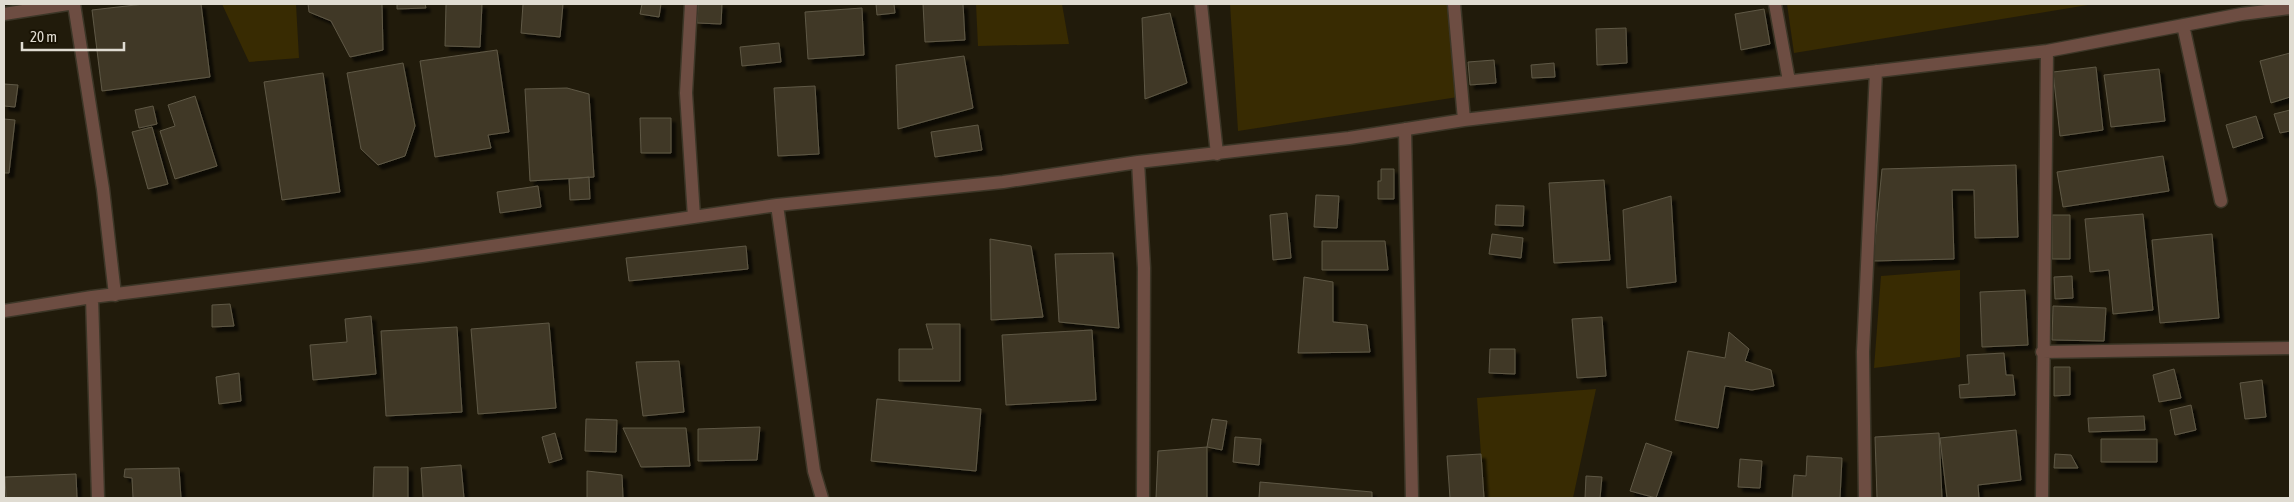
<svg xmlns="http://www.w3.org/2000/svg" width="2294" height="502" viewBox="0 0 2294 502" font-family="'Asap Condensed',sans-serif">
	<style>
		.green { fill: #382b02 }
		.building { fill: #403928; stroke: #5f5845; filter: url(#shadow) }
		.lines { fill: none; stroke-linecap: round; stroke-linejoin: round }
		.minor-casing { stroke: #3c3627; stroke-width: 15 }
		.minor { stroke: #6d4d42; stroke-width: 12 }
	</style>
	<defs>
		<filter id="shadow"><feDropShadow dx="4.5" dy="4.5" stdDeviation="1" flood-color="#0009"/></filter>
	</defs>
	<rect width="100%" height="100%" fill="#211b0b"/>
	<path class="green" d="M 222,4 L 296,4 L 299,58 L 249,62 Z
		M 976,4 L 1062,4 L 1069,44 L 978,46 Z
		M 1230,4 L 1454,4 L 1458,97 L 1238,131 Z
		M 1787,4 L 2094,4 L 1794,53 Z
		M 1960,270 L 1960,357 L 1874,368 L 1881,276 Z
		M 1596,389 L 1573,498 L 1484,498 L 1477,398 Z"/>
	<path class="building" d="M 144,4 L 201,4 L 210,77 L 102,91 L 92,10 Z
		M 308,4 L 382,4 L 383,50 L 350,57 L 331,21 L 309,12 Z
		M 397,4 L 425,4 L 426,8 L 397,9 Z
		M 446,4 L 482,4 L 480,47 L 445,46 Z
		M 523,4 L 563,4 L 560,37 L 521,33 Z
		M 642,4 L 661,4 L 659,17 L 640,14 Z
		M 698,4 L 722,4 L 721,24 L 697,23 Z
		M 876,4 L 894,4 L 895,13 L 877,15 Z
		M 923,4 L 963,4 L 965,40 L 925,42 Z
		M 862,8 L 864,55 L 808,59 L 805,12 Z
		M 1764,9 L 1770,44 L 1741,50 L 1735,14 Z
		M 1170,13 L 1187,83 L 1145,99 L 1142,18 Z
		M 1626,28 L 1627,63 L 1597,65 L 1596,29 Z
		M 779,43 L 781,62 L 742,66 L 740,47 Z
		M 497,50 L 509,132 L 488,135 L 491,148 L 435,157 L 420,61 Z
		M 2290,53 L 2290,97 L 2271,103 L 2260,61 Z
		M 964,56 L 973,108 L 898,129 L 896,65 Z
		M 1494,60 L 1496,83 L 1470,85 L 1468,62 Z
		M 403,63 L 415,126 L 405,156 L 378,165 L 361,149 L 347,73 Z
		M 1554,63 L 1555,77 L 1532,78 L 1531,65 Z
		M 2096,67 L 2103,130 L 2060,136 L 2053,72 Z
		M 2159,69 L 2165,121 L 2111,127 L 2104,75 Z
		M 323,73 L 340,192 L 282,200 L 264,82 Z
		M 4,84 L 18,85 L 15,107 L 4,106 Z
		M 815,86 L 819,154 L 778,156 L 774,88 Z
		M 567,88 L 589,94 L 594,177 L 530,181 L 525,89 Z
		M 195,96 L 217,166 L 175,179 L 160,131 L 175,126 L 168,105 Z
		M 153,106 L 157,124 L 139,128 L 135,110 Z
		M 2290,110 L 2290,131 L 2280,133 L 2274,114 Z
		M 2256,116 L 2263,138 L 2233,148 L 2226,125 Z
		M 640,118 L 671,118 L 671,153 L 641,153 Z
		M 4,119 L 15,120 L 9,173 L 4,173 Z
		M 978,125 L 982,150 L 935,157 L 931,132 Z
		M 152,127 L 168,184 L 148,189 L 132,132 Z
		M 2163,156 L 2169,191 L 2063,207 L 2057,172 Z
		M 2016,165 L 2018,237 L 1975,238 L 1974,190 L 1952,190 L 1954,259 L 1873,261 L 1882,169 Z
		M 1381,169 L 1394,169 L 1394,199 L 1378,199 L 1378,181 L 1381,181 Z
		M 589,177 L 590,199 L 570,200 L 569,179 Z
		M 1604,180 L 1610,260 L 1554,263 L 1549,183 Z
		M 538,186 L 541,207 L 500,213 L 497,192 Z
		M 1316,195 L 1339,196 L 1337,228 L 1314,227 Z
		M 1671,196 L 1676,282 L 1627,288 L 1623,210 Z
		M 1496,205 L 1524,206 L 1523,226 L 1495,225 Z
		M 1287,213 L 1291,258 L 1273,260 L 1270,215 Z
		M 2143,214 L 2153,310 L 2113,314 L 2109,270 L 2090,272 L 2085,219 Z
		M 2052,215 L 2070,215 L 2070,259 L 2052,259 Z
		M 1492,234 L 1523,238 L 1521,258 L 1489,254 Z
		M 2212,234 L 2219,318 L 2160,323 L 2152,240 Z
		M 990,239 L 1031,246 L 1043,317 L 991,320 Z
		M 1322,241 L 1385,241 L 1388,270 L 1322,270 Z
		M 746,246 L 748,269 L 629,281 L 626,258 Z
		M 1113,253 L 1119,328 L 1059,322 L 1055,254 Z
		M 2072,276 L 2073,298 L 2055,299 L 2054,277 Z
		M 1304,277 L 1333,282 L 1333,322 L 1367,325 L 1370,352 L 1298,353 Z
		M 2025,290 L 2028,345 L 1982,347 L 1980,292 Z
		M 230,304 L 234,326 L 212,327 L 212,305 Z
		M 2053,306 L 2106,308 L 2104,341 L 2052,340 Z
		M 371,316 L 376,374 L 313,380 L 310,345 L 347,342 L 345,319 Z
		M 1602,317 L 1606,376 L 1577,378 L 1572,319 Z
		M 549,323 L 556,408 L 478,414 L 471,329 Z
		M 926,324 L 960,324 L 960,381 L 899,381 L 899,349 L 933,349 Z
		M 457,327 L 462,412 L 386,416 L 381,331 Z
		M 1092,330 L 1096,400 L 1006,405 L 1002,335 Z
		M 1729,332 L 1749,349 L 1745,361 L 1771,370 L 1774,386 L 1752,390 L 1725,386 L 1718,428 L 1675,420 L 1688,351 L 1725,358 Z
		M 1490,349 L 1515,349 L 1515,374 L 1489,373 Z
		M 2004,353 L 2006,375 L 2013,375 L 2015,395 L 1960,398 L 1959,385 L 1969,384 L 1967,355 Z
		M 679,361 L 684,412 L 643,416 L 636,362 Z
		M 2054,367 L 2070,367 L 2070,395 L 2054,396 Z
		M 2174,369 L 2181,398 L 2159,402 L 2153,375 Z
		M 239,373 L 241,401 L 219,404 L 216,377 Z
		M 2262,380 L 2266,417 L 2245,419 L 2240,383 Z
		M 877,399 L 981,409 L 976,471 L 871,461 Z
		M 2191,405 L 2196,430 L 2175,435 L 2170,410 Z
		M 2144,416 L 2145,430 L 2089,432 L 2088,418 Z
		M 586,419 L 617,420 L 616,452 L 585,451 Z
		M 1212,419 L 1227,421 L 1222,450 L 1207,447 Z
		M 760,427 L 757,460 L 698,461 L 698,429 Z
		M 623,428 L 686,428 L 690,466 L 641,467 Z
		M 2016,430 L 2021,480 L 1978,485 L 1979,498 L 1947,498 L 1940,438 Z
		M 555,433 L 562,459 L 549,463 L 542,437 Z
		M 1939,433 L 1942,498 L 1877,498 L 1875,437 Z
		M 1235,437 L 1261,439 L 1259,465 L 1233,462 Z
		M 2101,439 L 2157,439 L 2157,462 L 2101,462 Z
		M 1646,443 L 1672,452 L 1656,498 L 1630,491 Z
		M 1207,447 L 1207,498 L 1156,498 L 1158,451 Z
		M 1481,454 L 1484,498 L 1450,498 L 1447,456 Z
		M 2055,454 L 2071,455 L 2078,468 L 2054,468 Z
		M 1807,456 L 1842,458 L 1840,498 L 1792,498 L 1794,475 L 1806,476 Z
		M 1740,459 L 1762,461 L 1760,488 L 1738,487 Z
		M 461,465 L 464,498 L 423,498 L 421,468 Z
		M 374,467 L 408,467 L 408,498 L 373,498 Z
		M 179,468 L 181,498 L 133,498 L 132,478 L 124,477 L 125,469 Z
		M 587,471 L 622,475 L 623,498 L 587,498 Z
		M 76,474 L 77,498 L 6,498 L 5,477 Z
		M 1586,476 L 1602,477 L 1600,498 L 1585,498 Z
		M 1260,482 L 1372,492 L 1372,498 L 1259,498 Z"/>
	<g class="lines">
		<g class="minor-casing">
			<path id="minor" d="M 74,4 L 103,189 L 115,295
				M 691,4 L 686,93 L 694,217
				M 1201,4 L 1217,154
				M 1454,4 L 1464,120
				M 1775,4 L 1789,81
				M 4,14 L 68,4
				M 2183,25 L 2221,201
				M 1405,129 L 1412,498
				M 1138,162 L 1144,268 L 1143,498
				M 777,205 L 814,471 L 822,498
				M 92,297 L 98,498
				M 4,311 L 92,297 L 422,256 L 777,205 L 1003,182 L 1138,162 L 1349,138 L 1464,120 L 2047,51 L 2242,14 L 2290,8
				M 2042,352 L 2290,348
				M 1865,498 L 1863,352 L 1876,71
				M 2042,498 L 2047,51"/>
		</g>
		<use href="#minor" class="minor"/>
	</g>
	<rect width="2294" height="502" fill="none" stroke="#e0dcd2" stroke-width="10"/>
	<path d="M22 42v8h102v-8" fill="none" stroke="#e0dcd2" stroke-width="2.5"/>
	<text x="30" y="42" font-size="15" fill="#e0dcd2" stroke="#181203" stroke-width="4" paint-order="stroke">20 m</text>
</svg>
